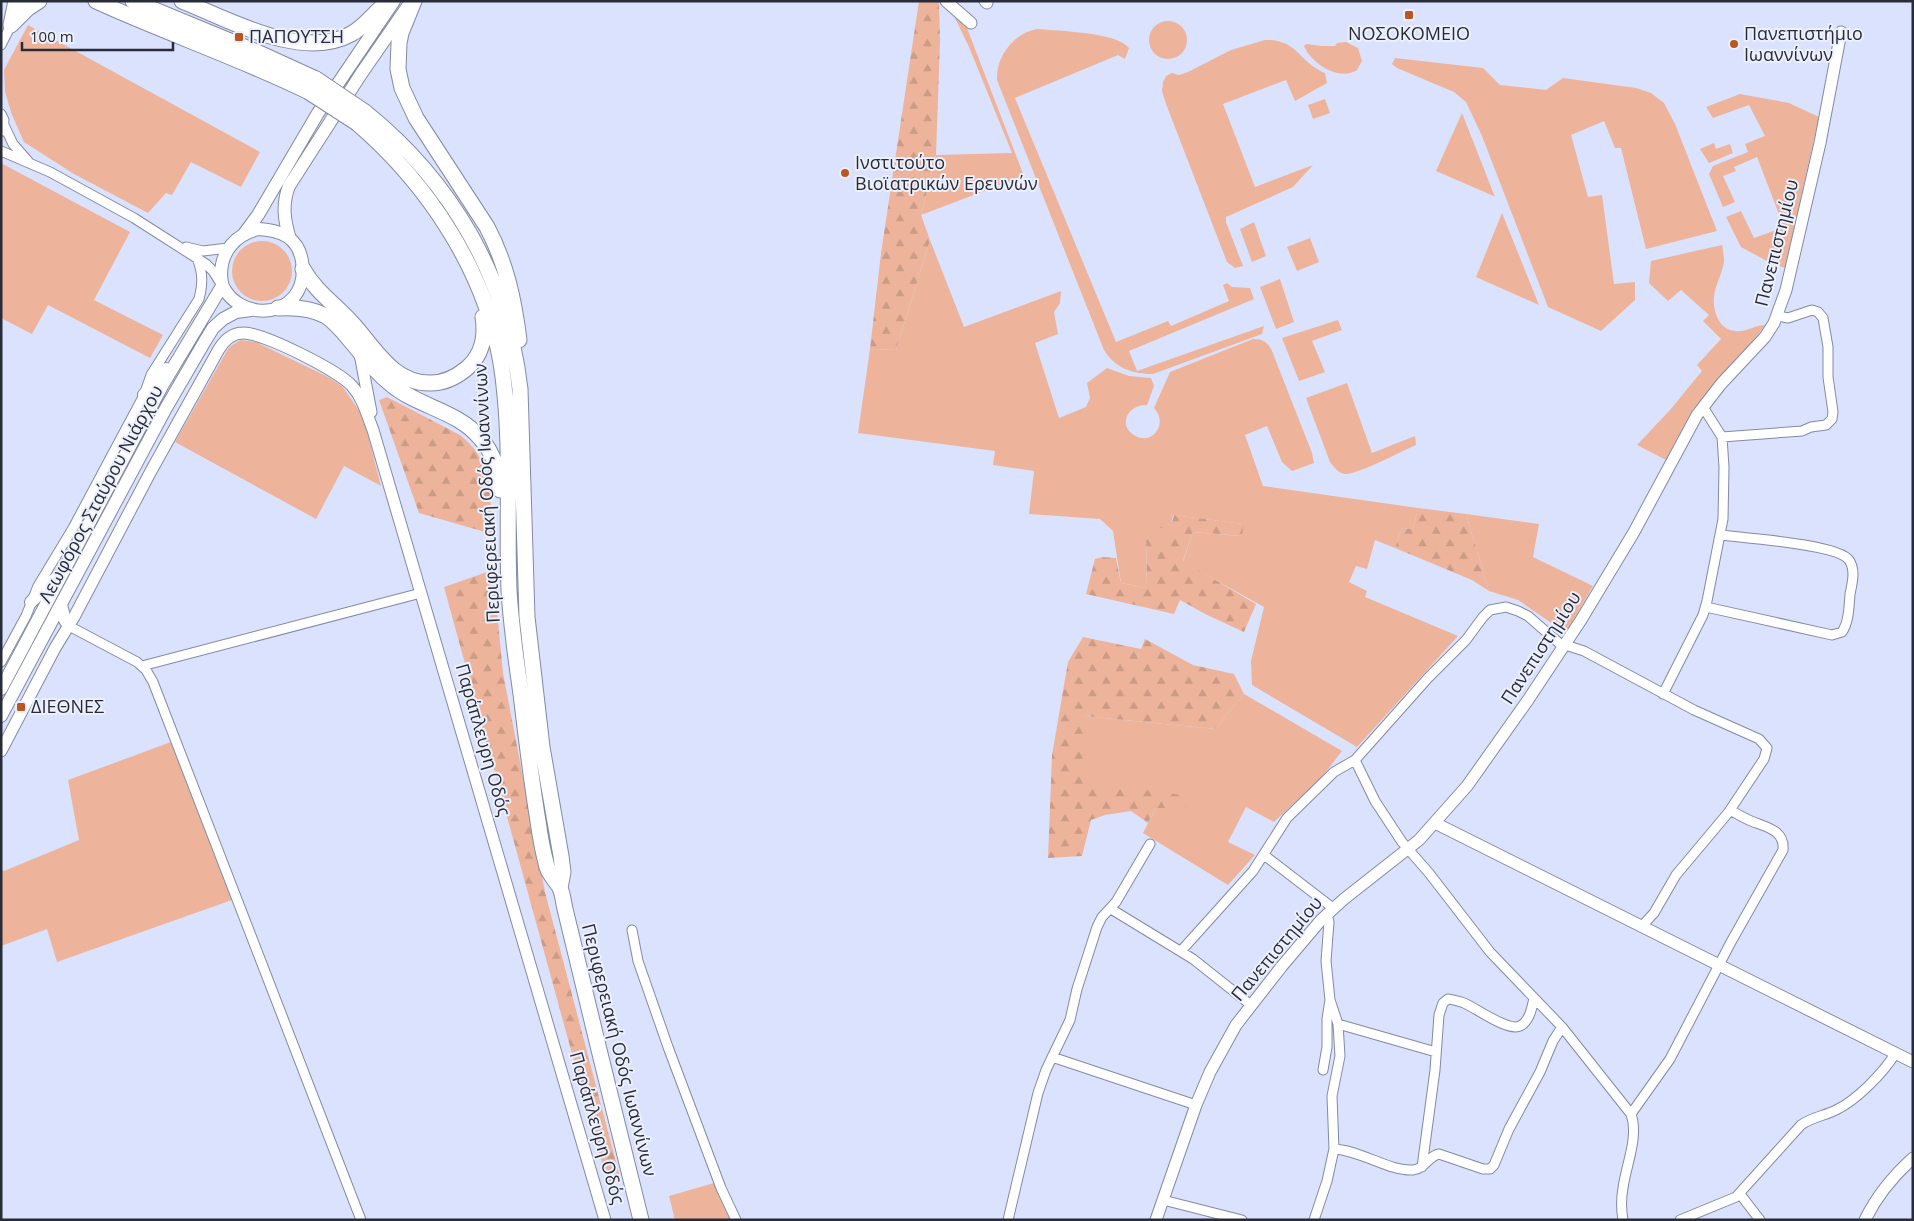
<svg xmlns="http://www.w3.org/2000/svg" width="1914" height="1221" viewBox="0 0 1914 1221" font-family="'Open Sans',sans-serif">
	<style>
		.green { fill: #edb49b }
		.forest { fill: url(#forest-firs) }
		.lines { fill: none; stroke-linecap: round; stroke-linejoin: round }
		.minor-casing { stroke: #828aa7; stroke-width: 11 }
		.tertiary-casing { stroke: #828aa7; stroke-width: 13 }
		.secondary-casing { stroke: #828aa7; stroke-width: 14 }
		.trunk-casing { stroke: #828aa7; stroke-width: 17 }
		.minor { stroke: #fff; stroke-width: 9 }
		.tertiary { stroke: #fff; stroke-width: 11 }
		.secondary { stroke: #fff; stroke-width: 12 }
		.trunk { stroke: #fff; stroke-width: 15 }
		.trunk-bridge-casing { stroke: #828aa7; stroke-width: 17; stroke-linecap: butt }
		.trunk-bridge { stroke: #fff; stroke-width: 15 }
		.poi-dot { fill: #b95621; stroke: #ecf0fd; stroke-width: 2 }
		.labels { text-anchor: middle; stroke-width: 4; stroke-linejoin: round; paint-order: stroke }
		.poi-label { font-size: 18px; fill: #282b38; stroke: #ecf0fd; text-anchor: start }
		.street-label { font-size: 18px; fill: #282b38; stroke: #ecf0fd }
	</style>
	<defs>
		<pattern id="forest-firs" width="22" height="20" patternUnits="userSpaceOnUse" patternTransform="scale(1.25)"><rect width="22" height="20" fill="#edb49b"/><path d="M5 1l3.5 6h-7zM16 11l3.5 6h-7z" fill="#cb9b86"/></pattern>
	</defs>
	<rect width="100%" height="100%" fill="#dbe2fd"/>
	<path class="green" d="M 954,16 L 967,28 L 1024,176 L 921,215 L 936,155 L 1012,153 L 969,47 Z
		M1149 40a19 19 0 1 1 38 0a19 19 0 1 1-38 0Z
		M 28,25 L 260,152 L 241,187 L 191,162 L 172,195 L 166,193 L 148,213 L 74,174 L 24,142 L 12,115 L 5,92 L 4,70 Z
		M 1037,29 C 1058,31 1117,32 1129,48 L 1125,59 L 1118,55 L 1015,98 L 1116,342 L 1168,321 L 1171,326 L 1229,301 L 1223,285 L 1227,283 L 1232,287 L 1250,288 L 1254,299 L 1129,351 L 1137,371 L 1264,326 L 1262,334 L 1153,374 C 1132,374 1115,368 1104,350 L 997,80 C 996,56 1014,33 1037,29 Z
		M 1265,40 C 1298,39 1298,62 1325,73 L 1327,83 L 1295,101 L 1286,80 L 1223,104 L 1255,187 L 1313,165 L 1293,187 L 1226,217 L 1226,222 L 1243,266 L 1235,268 L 1227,262 L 1166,104 L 1162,91 L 1163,82 L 1166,76 L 1172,73 L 1179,75 L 1188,72 L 1231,50 Z
		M 1346,42 L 1358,48 L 1362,61 L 1357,70 C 1339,82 1311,63 1304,46 L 1306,44 L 1322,46 L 1335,46 L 1337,43 Z
		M 1395,58 L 1483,68 L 1500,85 L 1546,90 L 1563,78 L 1636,88 L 1651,93 L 1664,103 L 1675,124 L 1717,231 L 1646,249 L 1621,148 L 1615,148 L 1604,121 L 1571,135 L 1588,197 L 1602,195 L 1614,284 L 1635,282 L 1635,300 L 1601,331 L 1548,307 L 1482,136 L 1466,102 L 1454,92 L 1397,68 L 1392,64 Z
		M 1740,94 L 1789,103 L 1819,117 L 1785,268 L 1765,260 L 1741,247 L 1726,217 L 1741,211 L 1754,238 L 1779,229 L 1782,222 L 1757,157 L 1734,167 L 1736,171 L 1723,176 L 1735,202 L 1723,207 L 1709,174 L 1713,166 L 1748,152 L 1745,144 L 1765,136 L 1749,105 L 1713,118 L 1706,107 Z
		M 1325,99 L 1330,113 L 1313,119 L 1308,105 Z
		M 1462,113 L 1495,197 L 1496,197 L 1436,171 Z
		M 1714,143 L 1716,149 L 1730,144 L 1733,153 L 1709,163 L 1700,149 Z
		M 1,163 L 130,232 L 94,300 L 163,335 L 150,358 L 48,305 L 32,334 L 1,318 Z
		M 1502,213 L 1539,305 L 1476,277 Z
		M 1254,222 L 1266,256 L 1252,262 L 1240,229 Z
		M 1310,238 L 1319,262 L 1297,271 L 1287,247 Z
		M 930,240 L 964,327 L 1061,291 L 1060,303 L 1054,312 L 1058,334 L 1035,343 L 1059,418 L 1086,407 L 1090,398 L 1087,383 L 1107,368 L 1129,376 L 1151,378 L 1154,386 L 1147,405 C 1129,404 1117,424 1134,435 C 1152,447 1169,423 1154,408 L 1170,372 L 1253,339 C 1263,339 1268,342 1272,351 L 1312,453 L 1314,463 L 1292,471 L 1282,462 L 1267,426 L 1245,435 L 1263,486 L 1418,508 L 1413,529 L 1402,528 L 1395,548 L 1375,540 L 1367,569 L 1356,566 L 1349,582 L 1367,591 L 1365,597 L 1458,636 L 1357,747 L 1252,685 L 1251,661 L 1264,607 L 1183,562 L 1193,532 L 1241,536 L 1243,524 L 1173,515 L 1170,529 L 1169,541 L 1146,536 L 1147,588 L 1121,583 L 1113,531 L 1100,519 L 1029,514 L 1034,471 L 993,465 L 995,451 L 858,433 L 870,349 L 896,350 Z
		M232 271a30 30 0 1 1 60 0a30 30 0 1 1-60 0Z
		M 1722,245 C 1723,250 1724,256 1724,261 C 1723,271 1717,282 1715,291 C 1711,306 1717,330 1735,331 C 1746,333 1754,325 1765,325 L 1754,340 L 1693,409 L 1666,460 L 1637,445 L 1670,410 L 1702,371 L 1697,365 L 1721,339 L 1703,321 L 1709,315 L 1681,290 L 1668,301 L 1649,283 L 1651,261 Z
		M 1280,279 L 1294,322 L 1276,329 L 1260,287 Z
		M 1338,320 L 1342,330 L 1312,341 L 1325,372 L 1299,381 L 1282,338 Z
		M 241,340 L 256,342 L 328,377 L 342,386 L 363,416 L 381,486 L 344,466 L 316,519 L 175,442 L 228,349 L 232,345 Z
		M 1347,383 L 1372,453 L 1415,436 L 1416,445 C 1402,451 1357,475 1345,474 C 1338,473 1334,467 1330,462 L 1306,398 Z
		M 1466,514 L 1539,524 L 1533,557 L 1593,586 L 1566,633 L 1518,600 L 1489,591 Z
		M 1244,694 L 1342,751 L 1322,777 L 1274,822 L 1246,807 L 1228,842 L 1255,855 L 1228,885 L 1143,833 L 1156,808 L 1185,808 L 1083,782 L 1084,716 L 1215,729 Z
		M 171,742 L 232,900 L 57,962 L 47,929 L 1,946 L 1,870 L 4,871 L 79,840 L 68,780 Z
		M 714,1183 L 730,1220 L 675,1220 L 669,1196 Z"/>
	<path class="forest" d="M 919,1 L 939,2 L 940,41 L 936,155 L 921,215 L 930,240 L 896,350 L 870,349 L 881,253 Z
		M 387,397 L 460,435 C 494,461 490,496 492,534 L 419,513 L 379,400 Z
		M 1418,508 L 1466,514 L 1489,591 L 1472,580 L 1395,548 L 1402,528 L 1413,529 Z
		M 1174,515 L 1244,524 L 1242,536 L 1193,532 L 1183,561 L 1256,604 L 1244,632 L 1207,615 L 1180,600 L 1174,614 L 1086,594 L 1095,559 L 1102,557 L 1116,558 L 1121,583 L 1147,588 L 1146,535 L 1169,540 L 1169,530 L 1157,527 L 1158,519 L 1172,522 Z
		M 493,570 L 503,673 L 545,892 L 621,1181 L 608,1185 L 444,587 Z
		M 1083,637 L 1141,649 L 1145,639 L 1193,665 L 1234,674 L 1244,694 L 1215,729 L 1084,716 L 1084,782 L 1189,796 L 1185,808 L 1156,808 L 1148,823 L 1131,811 L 1105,815 L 1091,820 L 1082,856 L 1048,858 L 1052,755 L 1068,662 Z"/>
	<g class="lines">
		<g class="minor-casing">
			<path id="minor" d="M 1,45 L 11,25
				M 1,114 L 4,120 L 3,131
				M 4,125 L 13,144 L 28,161
				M 1,151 L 50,172 L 134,218 L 206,264 L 213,271 L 221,284
				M 186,247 L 203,251 L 228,248
				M 1703,407 L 1722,437 L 1802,431 L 1811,427 L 1826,425 L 1832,419 L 1833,412 L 1828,377 L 1828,347 L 1823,318 L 1818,312 L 1812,310 L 1788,318 L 1778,316
				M 1706,607 L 1832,635 L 1842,632 C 1849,622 1849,606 1850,594 C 1852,584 1856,570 1849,560 C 1838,544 1744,538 1721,535
				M 69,626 L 137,662 L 146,670 L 153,682 L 361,1220
				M 1,662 L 26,616 L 38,586 L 73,528 L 144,395 L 151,375 L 199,299 C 203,284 203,273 197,258
				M 142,666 L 421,593
				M 1663,694 L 1703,615 L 1707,601 L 1723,519 L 1724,467 L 1722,437
				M 1355,760 L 1375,801 L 1402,842 L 1429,873 L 1490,952 L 1562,1027 L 1631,1114 C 1639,1137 1626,1165 1623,1188 C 1621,1199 1621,1209 1623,1220
				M 1264,855 L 1333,908
				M 1111,909 L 1193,959 L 1251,1005
				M 632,930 L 638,961 L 668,1047 L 721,1188 L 736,1220
				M 1181,951 L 1253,871 L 1287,818 L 1334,772 L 1355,760 L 1428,678 L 1466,640 L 1483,617 L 1490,610 L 1506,607 L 1518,611 L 1528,616 L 1559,643 L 1584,651 L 1694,710 L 1759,739 L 1767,748 L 1764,759 L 1728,813 L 1676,875 L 1654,913 L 1641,927
				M 1338,1024 L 1436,1052
				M 1052,1057 L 1196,1105
				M 1323,1070 L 1327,1047 L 1327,1019 L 1330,1000 L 1326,961 L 1329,922 L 1327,914
				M 1631,1114 L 1670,1059 L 1731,942 L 1783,850 C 1785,830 1766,827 1751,821 C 1744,818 1737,814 1730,810
				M 1334,1149 C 1360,1150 1391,1172 1413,1170 C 1425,1169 1428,1156 1439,1154 L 1483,1169 L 1490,1169 L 1494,1165 L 1509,1129 L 1540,1072 L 1553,1041 L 1562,1027
				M 1422,1167 L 1435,1070 L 1439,1015 L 1443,1003 L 1448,999 C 1453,1000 1459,1001 1464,1003 C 1476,1008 1508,1032 1520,1026 C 1530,1021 1532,1007 1534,998
				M 1740,1194 L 1760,1220
				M 1163,1200 L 1242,1220
				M 1008,1220 L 1038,1093 L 1046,1070 L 1070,1020 L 1077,989 L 1097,927 L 1102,917 L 1116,902 L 1150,844
				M 1314,1220 L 1327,1181 L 1334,1149 L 1332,1096 L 1340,1056 L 1338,1024 L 1330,1000
				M 1680,1220 L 1736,1197 L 1801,1125 C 1812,1117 1824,1116 1836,1110 C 1857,1100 1883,1073 1895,1054"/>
		</g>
		<g class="tertiary-casing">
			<path id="tertiary" d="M 946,1 L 971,23
				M 985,1 L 987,3
				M 360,354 L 371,412
				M 1,751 L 55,648 L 74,617 L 151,471 L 219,349 C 224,341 232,333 243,333 C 262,332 339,371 352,386 C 363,398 367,415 373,430 L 605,1220
				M 1435,823 L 1913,1062
				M 1156,1220 L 1196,1105 L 1210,1072 L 1236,1025 L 1282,966 L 1321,920 L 1344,899 L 1419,840 L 1467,786 L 1528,700 L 1581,620 L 1634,532 L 1697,415 L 1721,384 L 1765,337 L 1774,323 L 1786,290 L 1820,143 L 1841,32
				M 1865,1220 C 1877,1195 1893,1176 1913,1158"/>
		</g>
		<g class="secondary-casing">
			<path id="secondary" d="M 259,229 C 269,230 279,231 288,237 C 306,250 307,281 294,297 C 275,319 239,313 225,290 C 221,285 222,281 221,275 C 221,251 236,234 259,229 Z
				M 244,234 L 258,215 L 318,113 L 394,1
				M 290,239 C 284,220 282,204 289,186 L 361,74 L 408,6
				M 144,395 L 166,369
				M 31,602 L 57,577
				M 61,605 L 65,620 L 69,626
				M 1,689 L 162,386 L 222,286
				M 1,716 L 166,408 L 205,341 L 213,328 L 223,319 L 236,312 L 251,310"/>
		</g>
		<g class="trunk-casing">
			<path id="trunk" d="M 96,1 C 166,33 240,58 309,92
				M 133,1 L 259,53 L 316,79
				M 182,1 C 230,20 302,61 351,34 C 366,26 375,11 389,1
				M 414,1 L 401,33 L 399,43 L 398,69 L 402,88 L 416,118 L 487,227 C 506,263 514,299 519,340
				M 11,25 L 28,8 L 39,1
				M 11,25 L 16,1
				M 365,112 C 452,182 507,277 520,389 L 527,617 L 542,747 L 561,856 L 563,872 L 560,888
				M 357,123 C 428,184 485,270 501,363 C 513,438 506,515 509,590 C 511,625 516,660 521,694 C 526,736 531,779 538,821 C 540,836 543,852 547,867 C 549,874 555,880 559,886 C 563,893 563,901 565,909 C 590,1013 615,1116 641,1220
				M 303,269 C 315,291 336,305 352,323 C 375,348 393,384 431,383 C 444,383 456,377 466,369 C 482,356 486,336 483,317
				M 278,308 C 294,307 311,308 326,316 C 338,324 346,336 355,346 C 366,360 378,374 392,385 C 419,407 458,411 480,438 C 494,453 498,470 500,490"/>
		</g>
		<use href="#minor" class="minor"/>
		<use href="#tertiary" class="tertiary"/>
		<use href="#secondary" class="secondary"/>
		<use href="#trunk" class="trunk"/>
		<g class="trunk-bridge-casing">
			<path id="trunk-bridge" d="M 316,79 L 365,112
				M 309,92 L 357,123"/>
		</g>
		<use href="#trunk-bridge" class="trunk-bridge"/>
	</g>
	<g class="poi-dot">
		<rect x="1404" y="10" width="10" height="10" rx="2.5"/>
		<rect x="234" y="32" width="10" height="10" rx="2.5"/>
		<circle cx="1734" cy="44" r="5"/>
		<circle cx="845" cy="173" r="5"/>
		<rect x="16" y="702" width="10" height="10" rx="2.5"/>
	</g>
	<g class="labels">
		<g class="poi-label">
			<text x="1409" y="40" text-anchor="middle">ΝΟΣΟΚΟΜΕΙΟ</text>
			<text x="1744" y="40">Πανεπιστήμιο<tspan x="1744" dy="21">Ιωαννίνων</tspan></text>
			<text x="249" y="43">ΠΑΠΟΥΤΣΗ</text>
			<text x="855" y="169">Ινστιτούτο<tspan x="855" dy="21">Βιοϊατρικών Ερευνών</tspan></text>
			<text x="31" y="713">ΔΙΕΘΝΕΣ</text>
		</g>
		<g class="street-label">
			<text transform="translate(1777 243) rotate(-76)" y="6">Πανεπιστημίου</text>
			<text transform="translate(487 493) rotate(-93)" y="6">Περιφερειακή Οδός Ιωαννίνων</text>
			<text transform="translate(101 494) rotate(-62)" y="6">Λεωφόρος Σταύρου Νιάρχου</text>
			<text transform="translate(1541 648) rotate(-57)" y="6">Πανεπιστημίου</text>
			<text transform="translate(483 740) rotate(74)" y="6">Παράπλευρη Οδός</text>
			<text transform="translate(1277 949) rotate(-50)" y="6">Πανεπιστημίου</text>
			<text transform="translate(619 1050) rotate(76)" y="6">Περιφερειακή Οδός Ιωαννίνων</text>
			<text transform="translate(597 1128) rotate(74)" y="6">Παράπλευρη Οδός</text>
		</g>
	</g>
	<rect width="1914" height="1221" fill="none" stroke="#282b38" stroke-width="5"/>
	<path d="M22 42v8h151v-8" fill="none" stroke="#282b38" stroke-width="2.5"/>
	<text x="30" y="42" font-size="15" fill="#282b38" stroke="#ecf0fd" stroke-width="4" paint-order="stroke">100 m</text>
</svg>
